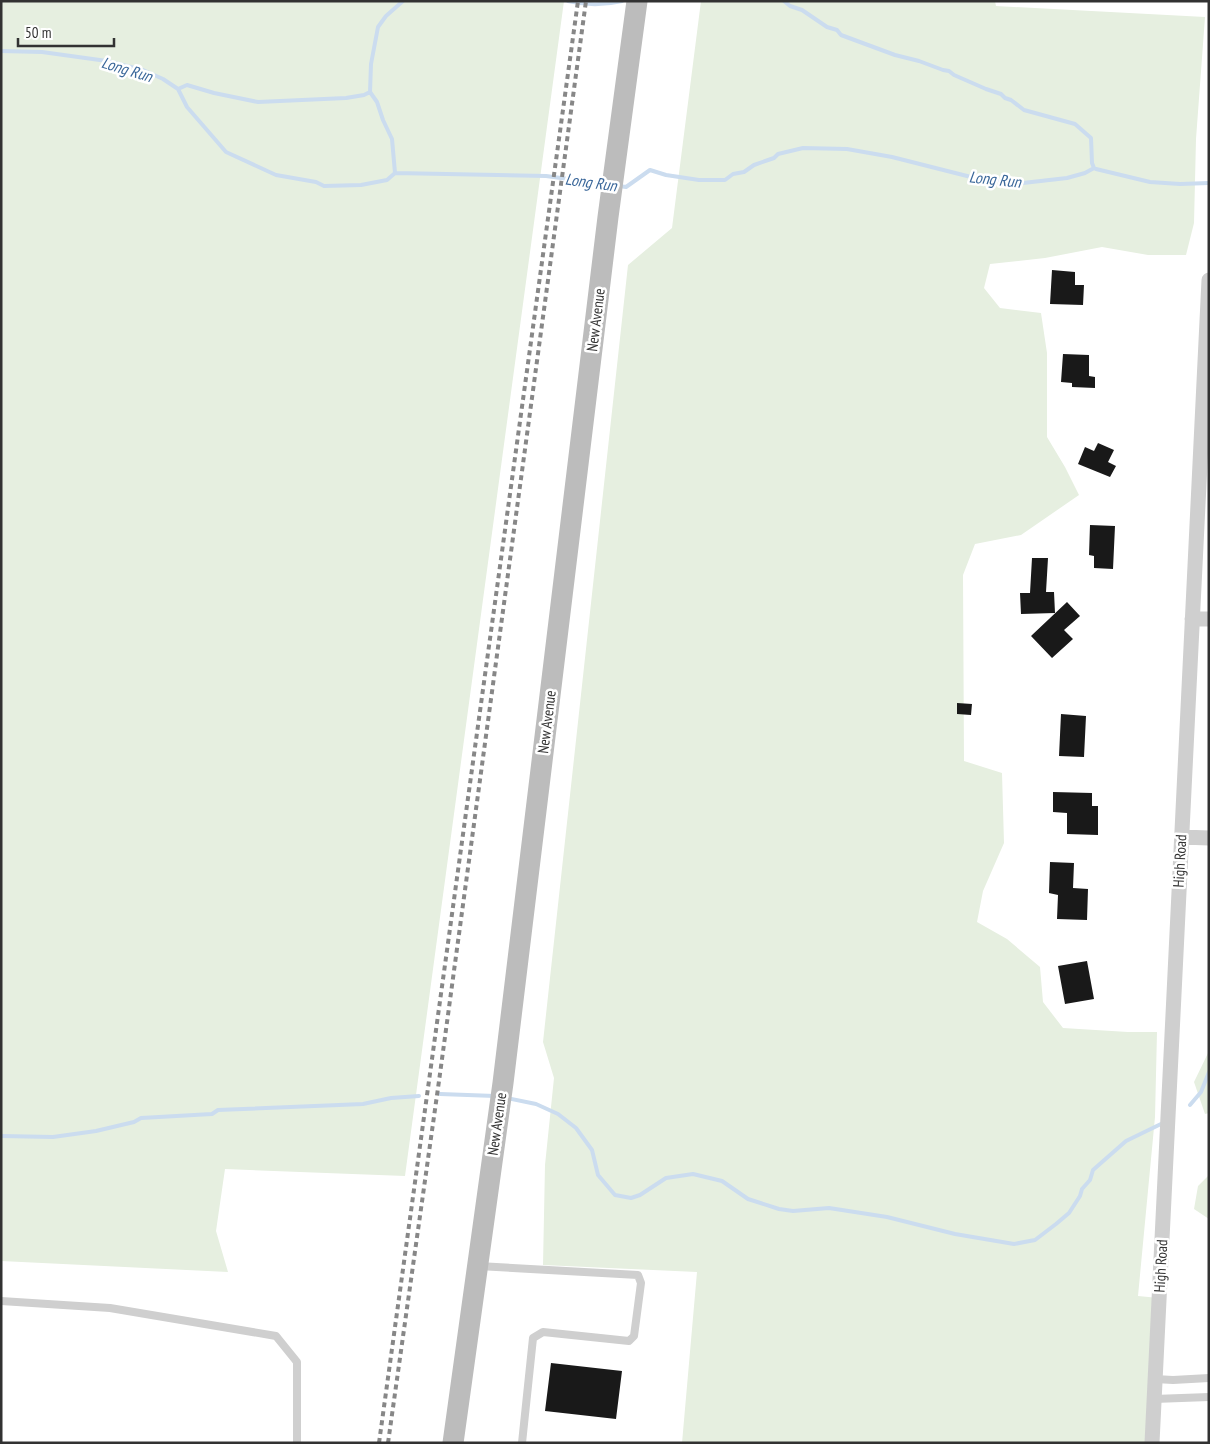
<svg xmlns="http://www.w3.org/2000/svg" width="1210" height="1444" viewBox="0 0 1210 1444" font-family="'PT Sans Narrow',sans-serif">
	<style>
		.green { fill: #e6efe0 }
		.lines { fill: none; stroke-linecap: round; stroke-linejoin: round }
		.stream { stroke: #cbdcef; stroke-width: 4 }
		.building { fill: #191919 }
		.service { stroke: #cfcfcf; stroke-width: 8 }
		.minor { stroke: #cfcfcf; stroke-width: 15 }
		.secondary { stroke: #bcbcbc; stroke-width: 21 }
		.rail { stroke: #878787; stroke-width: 4; stroke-dasharray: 5 4; stroke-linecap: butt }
		.labels { text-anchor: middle; stroke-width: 5; stroke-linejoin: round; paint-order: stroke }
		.street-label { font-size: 15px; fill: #323232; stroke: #fff }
		.water-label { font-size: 16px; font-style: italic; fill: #3a679a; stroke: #fff }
	</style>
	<rect width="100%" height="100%" fill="#fff"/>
	<path class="green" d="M 1,1 L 564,1 L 405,1176 L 225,1169 L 216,1231 L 228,1272 L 1,1261 Z
		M 701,1 L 995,1 L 996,6 L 1205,17 L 1196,139 L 1194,223 L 1186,255 L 1148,255 L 1102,247 L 1045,258 L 990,264 L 984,288 L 1000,308 L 1041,313 L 1047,353 L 1047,437 L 1065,467 L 1079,495 L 1021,535 L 975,544 L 963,575 L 964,761 L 1002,773 L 1004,843 L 983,891 L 977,922 L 1007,939 L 1040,967 L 1043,1002 L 1063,1028 L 1128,1032 L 1157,1032 L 1155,1117 L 1138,1296 L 1159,1298 L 1151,1443 L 682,1443 L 697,1272 L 543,1265 L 545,1165 L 554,1078 L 543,1042 L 628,265 L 672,228 Z
		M 1209,1051 L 1209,1113 L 1205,1114 L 1194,1082 Z
		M 1209,1175 L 1209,1219 L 1194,1209 L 1198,1186 Z"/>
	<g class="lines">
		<path class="stream" d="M 568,1 C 585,5 605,5 622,1
			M 784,1 L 790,6 L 802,10 L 827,27 L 837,30 L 841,35 L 895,55 L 919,61 L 943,70 L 949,71 L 954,75 L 986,89 L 1001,94 L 1005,98 L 1011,100 L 1024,110 L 1075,124 L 1091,138 L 1092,163 L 1094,168
			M 1,51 L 42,52 L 107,61 L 143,70 L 163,79 L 178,89 L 187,107 L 226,152 L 276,175 L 316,182 L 324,186 L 361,185 L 387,180 L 395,173 L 546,176 L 605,184
			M 178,89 L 187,85 L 214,93 L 258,102 L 346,98 L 364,95 L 370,92
			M 1094,168 L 1096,169 L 1150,182 L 1180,184 L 1209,183
			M 395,173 L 392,139 L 383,120 L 377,102 L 370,92 L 371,64 L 378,27 L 386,16 L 403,1
			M 619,186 L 626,187 L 650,170 L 666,175 L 699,180 L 725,180 L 733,174 L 744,172 L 754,165 L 774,158 L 778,154 L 803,148 L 847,149 L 892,157 L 971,177 L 1023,183 L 1067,178 L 1085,173 L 1094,168
			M 440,1094 L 495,1096
			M 507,1098 L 536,1104 L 558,1114 L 576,1128 L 592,1150 L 598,1175 L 615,1195 L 631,1198 L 640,1195 L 666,1178 L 693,1174 L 722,1181 L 748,1199 L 779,1209 L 793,1211 L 829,1208 L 887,1217 L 955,1234 L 1014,1244 L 1035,1240 L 1056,1224 L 1069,1213 L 1080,1196 L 1082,1189 L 1090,1180 L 1093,1170 L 1126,1141 L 1163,1123
			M 1190,1105 L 1201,1092 L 1209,1072
			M 1,1136 L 53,1137 L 96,1131 L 134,1122 L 141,1118 L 212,1114 L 218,1110 L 363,1104 L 391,1098 L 419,1096"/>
	</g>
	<path class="building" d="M 1052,270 L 1075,272 L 1075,285 L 1084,285 L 1083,305 L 1050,304 Z
		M 1063,354 L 1089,355 L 1089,376 L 1095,377 L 1095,388 L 1072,387 L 1072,383 L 1061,382 Z
		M 1098,443 L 1114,450 L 1108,462 L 1116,466 L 1110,477 L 1078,464 L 1085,447 L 1094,451 Z
		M 1090,525 L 1115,526 L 1113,569 L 1094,568 L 1094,556 L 1089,555 Z
		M 1032,558 L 1048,558 L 1046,592 L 1054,592 L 1055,613 L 1021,614 L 1020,593 L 1030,593 Z
		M 1067,602 L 1080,616 L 1064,630 L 1073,639 L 1052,658 L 1031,636 Z
		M 957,703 L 972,704 L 971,715 L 957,714 Z
		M 1061,714 L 1086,716 L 1084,757 L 1059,756 Z
		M 1053,792 L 1092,793 L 1092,806 L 1098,806 L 1098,835 L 1067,834 L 1067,813 L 1053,812 Z
		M 1050,862 L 1074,863 L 1073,888 L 1088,889 L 1087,920 L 1057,919 L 1058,895 L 1049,893 Z
		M 1087,961 L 1094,999 L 1065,1004 L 1058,966 Z
		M 551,1363 L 622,1371 L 616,1419 L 545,1411 Z"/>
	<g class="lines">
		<path class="service" d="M 478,1266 L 638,1275 L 641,1283 L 634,1336 L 629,1341 L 543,1332 L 533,1338 L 522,1443
			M 1,1301 L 110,1308 L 276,1336 L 297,1362 L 297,1443
			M 1155,1379 L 1173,1380 L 1209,1378
			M 1154,1399 L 1209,1397"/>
		<path class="minor" d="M 1192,619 L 1209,619
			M 1182,837 L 1209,838
			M 1152,1443 L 1209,280"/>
		<path class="secondary" d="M 453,1443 L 503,1083 L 608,217 L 637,1"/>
		<path class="rail" d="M 379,1443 L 578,1
			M 388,1443 L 439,1081 L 586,1"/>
	</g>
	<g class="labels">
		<g class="street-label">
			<text transform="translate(596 320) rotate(-83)" y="5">New Avenue</text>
			<text transform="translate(547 722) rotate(-83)" y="5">New Avenue</text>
			<text transform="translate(1180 861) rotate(-87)" y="5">High Road</text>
			<text transform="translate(497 1124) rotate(-82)" y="5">New Avenue</text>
			<text transform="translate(1161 1266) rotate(-87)" y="5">High Road</text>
		</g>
		<g class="water-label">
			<text transform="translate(127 69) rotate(17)" y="6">Long Run</text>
			<text transform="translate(995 179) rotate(6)" y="6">Long Run</text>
			<text transform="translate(591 182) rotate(8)" y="6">Long Run</text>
		</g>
	</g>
	<rect width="1210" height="1444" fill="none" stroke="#323232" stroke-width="5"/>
	<path d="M18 38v8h96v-8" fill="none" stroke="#323232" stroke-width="2.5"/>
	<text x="25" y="38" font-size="15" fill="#323232" stroke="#ffffff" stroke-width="4" paint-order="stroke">50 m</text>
</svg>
